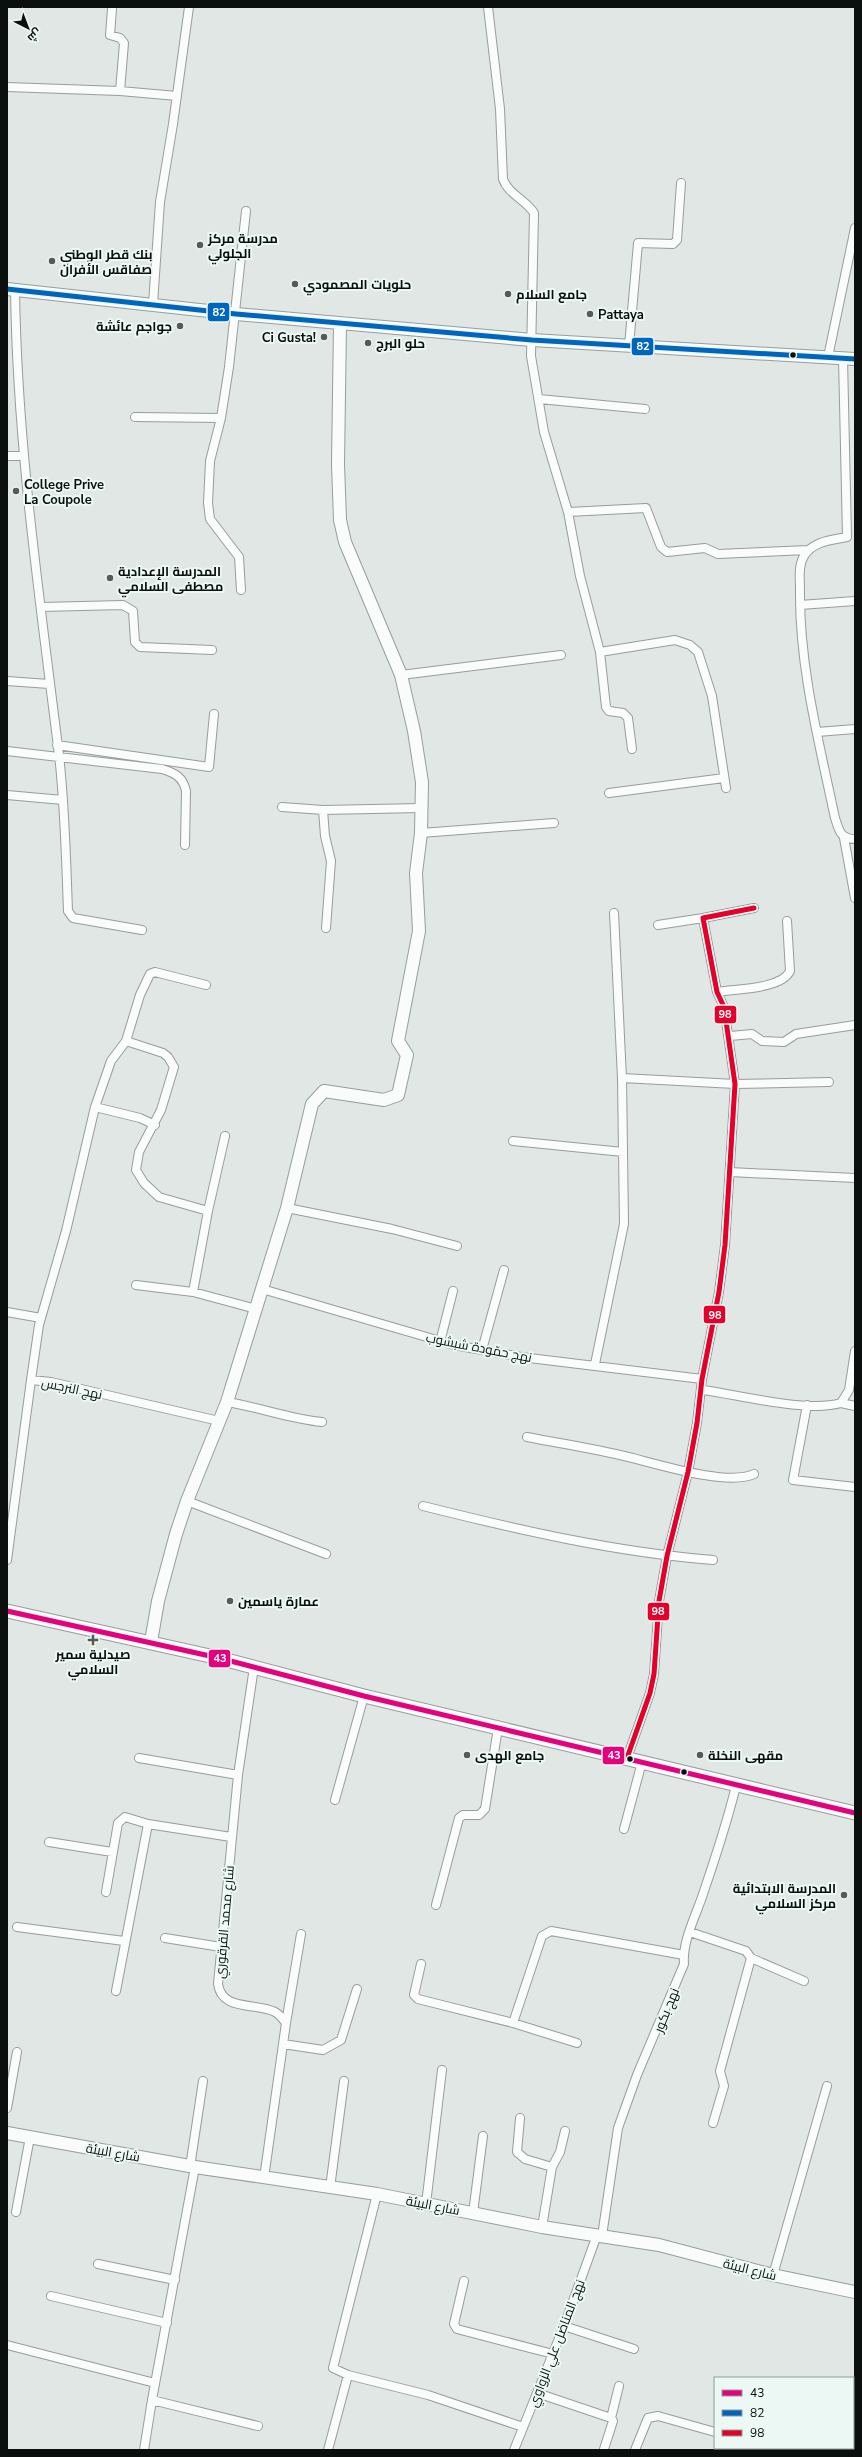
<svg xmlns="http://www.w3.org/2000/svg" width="862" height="2457" viewBox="0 0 862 2457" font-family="'Nunito Sans',Cairo,sans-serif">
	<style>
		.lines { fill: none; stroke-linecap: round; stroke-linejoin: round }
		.street-casing { stroke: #989d9c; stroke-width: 10 }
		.secondary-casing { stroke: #989d9c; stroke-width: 14 }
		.primary-casing { stroke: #989d9c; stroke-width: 15 }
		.street { stroke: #fafbfb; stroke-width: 8 }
		.secondary { stroke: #fafbfb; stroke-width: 12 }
		.primary { stroke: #fafbfb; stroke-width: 13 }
		.bus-1-casing { stroke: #ebf8f4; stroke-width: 8 }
		.bus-2-casing { stroke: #ebf8f4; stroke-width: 8 }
		.bus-3-casing { stroke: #ebf8f4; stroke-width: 8 }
		.bus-1 { stroke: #e5007d; stroke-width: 5 }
		.bus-2 { stroke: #0065bd; stroke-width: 5 }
		.bus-3 { stroke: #e4002b; stroke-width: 5 }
		.poi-dot { fill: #565b59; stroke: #ebf8f4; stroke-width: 1.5 }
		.bus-dot { fill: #0b0f0e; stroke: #ebf8f4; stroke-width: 1.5 }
		.labels { text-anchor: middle; stroke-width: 4; stroke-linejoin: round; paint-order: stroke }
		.poi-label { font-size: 13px; font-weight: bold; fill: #0b0f0e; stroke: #ebf8f4; text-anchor: start }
		.street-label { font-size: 13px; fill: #0b0f0e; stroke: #ebf8f4 }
		.line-badge { stroke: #ebf8f4; stroke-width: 1.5 }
		.badge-label { font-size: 11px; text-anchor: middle; font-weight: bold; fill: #fff }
	</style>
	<rect width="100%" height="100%" fill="#e1e7e5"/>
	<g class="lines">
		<g class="street-casing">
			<path id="street" d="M 488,7 L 500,109 L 503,179 C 508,194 526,200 534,213 L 531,356 L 544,432 L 568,512 L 580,576 L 600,652 L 606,707 L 609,711 L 623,713 L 628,718 L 632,749
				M 112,9 L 110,35 L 120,38 L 124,43 L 120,91
				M 7,87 L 120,91 L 177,96
				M 15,289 C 17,445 40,600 59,755 C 65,807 66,859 68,911 L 73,918 L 142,930
				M 153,304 L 160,202 L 173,124 L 189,7
				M 629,346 L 638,243 L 673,244 L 677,240 L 681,183
				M 828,357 L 855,228
				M 843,358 L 847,537 C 832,540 813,541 804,556 C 798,566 800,578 800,589 C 799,666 819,742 835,818 C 839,830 840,839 855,839
				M 539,399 L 645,409
				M 135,417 L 221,418
				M 7,456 L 24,456
				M 568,512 L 646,508 L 661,547 L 667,552 L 705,548 L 718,554 L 808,550
				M 241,590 L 239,557 L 210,519 L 208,503 L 210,461 L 221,418 L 229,367 L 246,211
				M 800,605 L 855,601
				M 41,607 L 123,605 L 133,611 L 135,642 L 140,647 L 212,650
				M 600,652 L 675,640 L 690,645 L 698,652 L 712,696 L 726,788
				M 401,675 L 561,655
				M 7,681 L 49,684
				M 817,732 L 855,729
				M 57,745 L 209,767 L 214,714
				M 7,751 L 162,769 C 175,773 183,777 186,791 L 185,845
				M 609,793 L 724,778
				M 7,795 L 63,800
				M 282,807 L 323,810 L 421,808
				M 323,810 L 325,836 L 331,861 L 326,928
				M 421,833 L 554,823
				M 844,838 L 855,898
				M 614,913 L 622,1078
				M 658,925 L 703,918
				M 206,985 L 155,972 L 150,974 L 140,995 L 126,1041 L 163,1053 L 168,1057 L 174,1067 L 161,1110 L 139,1152 L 136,1170 L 144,1183 L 159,1197 L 208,1211
				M 717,992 C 736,989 782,989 790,971 L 787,921
				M 730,1036 L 752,1034 L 762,1041 L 784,1042 L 796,1034 L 855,1025
				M 126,1041 L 111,1061 L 95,1107 L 140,1118 L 155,1125
				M 513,1141 L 623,1152
				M 730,1172 L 855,1178
				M 287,1208 L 392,1229 L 457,1246
				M 136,1285 L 193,1292 L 256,1309
				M 262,1289 L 454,1345 L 521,1357 L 702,1379
				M 193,1292 L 208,1211 L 225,1136
				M 7,1312 L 41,1318
				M 440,1342 L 453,1291
				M 482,1350 L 504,1270
				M 595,1364 L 624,1224 L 622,1078 L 735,1084 L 829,1082
				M 31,1380 L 39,1325 L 66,1231 L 95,1107
				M 703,1390 C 740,1395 807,1413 841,1403 L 849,1390 L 855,1351
				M 227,1402 C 259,1407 289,1419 322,1422
				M 841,1403 L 855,1406
				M 807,1405 L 793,1480 L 855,1487
				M 527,1437 C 558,1443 589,1448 620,1455 C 652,1462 726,1487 754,1474
				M 187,1501 L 326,1554
				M 423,1506 C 519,1530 614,1552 713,1560
				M 7,1560 L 31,1380 L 51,1382 L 219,1421
				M 254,1667 L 238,1775 L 218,1984 C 222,2012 256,2002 275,2012 C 279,2014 283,2019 286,2023 L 264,2178
				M 139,1758 L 238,1775
				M 627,1758 L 650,1693 L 654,1674 L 659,1601 L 667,1556 L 688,1472 L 697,1423 L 702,1379 L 719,1292 L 725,1245 L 735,1084 L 724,1007 L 717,992 L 703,918 L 754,908
				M 335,1800 L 364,1696
				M 624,1829 L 642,1762
				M 49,1842 L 112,1852
				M 106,1892 L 118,1823 L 125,1817 L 148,1824
				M 436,1905 L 459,1818 L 463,1815 L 479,1815 L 485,1809 L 498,1728
				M 17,1927 L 124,1941
				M 690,1932 L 746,1951 L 751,1958 L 804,1981
				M 165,1938 L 221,1947
				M 421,1964 L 414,1995 L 418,1999 L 513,2023 L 577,2043
				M 116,1991 L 148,1824 L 231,1837
				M 286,2023 L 301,1934
				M 513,2023 L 542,1936 L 551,1931 L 684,1955
				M 283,2044 L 323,2050 L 341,2040 L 357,1989
				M 7,2108 L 17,2052
				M 520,2118 L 517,2152 L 525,2159 L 552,2167
				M 713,2123 L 724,2086 L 720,2071 L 751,1958
				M 190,2167 L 203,2081
				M 330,2188 L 344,2081
				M 377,2194 L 333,2368 L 348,2375 L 428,2395 L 523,2427
				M 426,2204 L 442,2070
				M 16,2212 L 30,2137
				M 473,2213 L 483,2136
				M 542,2227 L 552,2167 L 560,2152 L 565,2131
				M 602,2236 L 618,2128 L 637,2075 L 684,1964 C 682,1940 697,1914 704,1891 C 716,1856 727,1822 736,1786
				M 98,2264 L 175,2280
				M 773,2275 L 827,2086
				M 464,2281 L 454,2324 L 457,2329 L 553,2354
				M 51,2296 L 167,2323
				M 564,2326 L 634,2349
				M 7,2345 L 155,2383
				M 537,2393 L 611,2418 L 619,2386
				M 152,2400 L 258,2426
				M 782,2448 L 791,2450
				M 604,2449 L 613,2421 L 611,2418
				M 144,2450 L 152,2400 L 195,2167
				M 328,2450 L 348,2375
				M 514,2450 L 564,2326 L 597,2235
				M 635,2450 L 648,2418 L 658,2416 L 715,2432"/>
		</g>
		<g class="secondary-casing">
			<path id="secondary" d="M 7,289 L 236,314 L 532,340 L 855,359
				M 151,1642 L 158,1601 L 176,1534 L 187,1501 L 227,1402 L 287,1208 L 312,1104 L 324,1091 L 384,1100 L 398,1095 L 407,1055 L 398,1041 L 419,931 L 416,873 L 421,833 L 422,782 L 414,731 L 401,675 L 345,542 L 340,520 L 338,464 L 340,324
				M 7,2133 L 195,2167 L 377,2194 L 542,2227 L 659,2245 L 773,2275 L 855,2292"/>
		</g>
		<g class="primary-casing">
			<path id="primary" d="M 7,1611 L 219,1658 L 364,1696 L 855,1813"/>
		</g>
		<use href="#street" class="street"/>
		<use href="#secondary" class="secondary"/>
		<use href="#primary" class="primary"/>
		<g class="bus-1-casing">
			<path id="bus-1" d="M 7,1611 L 219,1658 L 364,1696 L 855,1813"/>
		</g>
		<g class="bus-2-casing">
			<path id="bus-2" d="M 7,289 L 236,314 L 532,340 L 855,359"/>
		</g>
		<g class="bus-3-casing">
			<path id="bus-3" d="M 627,1758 L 650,1693 L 654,1674 L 659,1601 L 667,1556 L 688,1472 L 697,1423 L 702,1379 L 719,1292 L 725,1245 L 735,1084 L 724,1007 L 717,992 L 703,918 L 754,908"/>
		</g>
		<use href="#bus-1" class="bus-1"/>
		<use href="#bus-2" class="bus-2"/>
		<use href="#bus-3" class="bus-3"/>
	</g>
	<g class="poi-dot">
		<circle cx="200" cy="245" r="4"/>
		<circle cx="52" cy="261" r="4"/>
		<circle cx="295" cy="284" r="4"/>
		<circle cx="508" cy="294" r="4"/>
		<circle cx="590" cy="314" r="4"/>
		<circle cx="180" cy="326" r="4"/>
		<circle cx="324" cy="337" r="4"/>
		<circle cx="368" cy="343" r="4"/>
		<circle cx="16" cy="491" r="4"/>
		<circle cx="110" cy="578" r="4"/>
		<circle cx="230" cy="1601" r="4"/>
		<path d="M91 1634h4v4h4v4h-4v4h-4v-4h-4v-4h4z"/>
		<circle cx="467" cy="1755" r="4"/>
		<circle cx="700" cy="1755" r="4"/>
		<circle cx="844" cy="1895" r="4"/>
	</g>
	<g class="bus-dot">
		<circle cx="793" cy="355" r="3.5"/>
		<circle cx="630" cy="1759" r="3.5"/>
		<circle cx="684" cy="1772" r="3.5"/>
	</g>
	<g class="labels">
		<g class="poi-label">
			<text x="208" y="243">مدرسة مركز<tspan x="208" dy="15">الجلولي</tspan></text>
			<text x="60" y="259">بنك قطر الوطني<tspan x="60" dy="15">صفاقس الأفران</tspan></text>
			<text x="303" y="289">حلويات المصمودي</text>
			<text x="516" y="299">جامع السلام</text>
			<text x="598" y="319">Pattaya</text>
			<text x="172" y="331" text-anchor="end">جواجم عائشة</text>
			<text x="316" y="342" text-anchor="end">Ci Gusta!</text>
			<text x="376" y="348">حلو البرج</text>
			<text x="24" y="489">College Prive<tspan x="24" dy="15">La Coupole</tspan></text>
			<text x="118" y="576">المدرسة الإعدادية<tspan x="118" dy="15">مصطفى السلامي</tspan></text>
			<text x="238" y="1606">عمارة ياسمين</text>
			<text x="93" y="1659" text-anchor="middle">صيدلية سمير<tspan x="93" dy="15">السلامي</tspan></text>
			<text x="475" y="1760">جامع الهدى</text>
			<text x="708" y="1760">مقهى النخلة</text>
			<text x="836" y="1893" text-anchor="end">المدرسة الابتدائية<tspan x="836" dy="15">مركز السلامي</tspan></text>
		</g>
		<g class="street-label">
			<text transform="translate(479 1347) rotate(11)" y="5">نهج حمّودة شبشوب</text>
			<text transform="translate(72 1388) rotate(12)" y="5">نهج النرجس</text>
			<text transform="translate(224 1922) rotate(-85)" y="5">شارع محمد القرقوري</text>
			<text transform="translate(666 2010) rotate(-68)" y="5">نهج بكور</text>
			<text transform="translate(113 2152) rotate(10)" y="5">شارع البيئة</text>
			<text transform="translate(433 2205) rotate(11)" y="5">شارع البيئة</text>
			<text transform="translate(750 2269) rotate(14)" y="5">شارع البيئة</text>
			<text transform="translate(556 2343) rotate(-69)" y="5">نهج المناضل علي الزواوي</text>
		</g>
	</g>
	<g class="line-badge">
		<rect x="207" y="302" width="23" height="20" rx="4" fill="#0065bd"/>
		<rect x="631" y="337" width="23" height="19" rx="4" fill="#0065bd"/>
		<rect x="714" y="1005" width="23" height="19" rx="4" fill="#e4002b"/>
		<rect x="703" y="1305" width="23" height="19" rx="4" fill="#e4002b"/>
		<rect x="647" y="1602" width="23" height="19" rx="4" fill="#e4002b"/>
		<rect x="208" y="1649" width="23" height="19" rx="4" fill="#e5007d"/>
		<rect x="602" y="1746" width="23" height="19" rx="4" fill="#e5007d"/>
	</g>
	<g class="badge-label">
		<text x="219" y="316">82</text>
		<text x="643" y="350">82</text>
		<text x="725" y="1018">98</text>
		<text x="715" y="1319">98</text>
		<text x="658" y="1615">98</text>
		<text x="220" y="1662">43</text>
		<text x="614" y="1759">43</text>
	</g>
	<rect width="862" height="2457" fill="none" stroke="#0b0f0e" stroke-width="16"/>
	<rect x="714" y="2377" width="140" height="72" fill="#ebf8f4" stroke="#919b98"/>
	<rect x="722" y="2390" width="20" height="6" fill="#e5007d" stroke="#919b98"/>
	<text x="750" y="2397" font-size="12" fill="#0b0f0e">43</text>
	<rect x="722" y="2410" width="20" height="6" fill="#0065bd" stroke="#919b98"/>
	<text x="750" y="2417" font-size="12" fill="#0b0f0e">82</text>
	<rect x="722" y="2430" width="20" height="6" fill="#e4002b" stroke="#919b98"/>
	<text x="750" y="2437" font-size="12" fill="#0b0f0e">98</text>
	<g transform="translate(28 28) rotate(138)" stroke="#ebf8f4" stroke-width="3" paint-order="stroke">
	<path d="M0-3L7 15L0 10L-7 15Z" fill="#0b0f0e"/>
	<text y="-6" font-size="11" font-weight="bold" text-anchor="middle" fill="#0b0f0e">ش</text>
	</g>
</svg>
